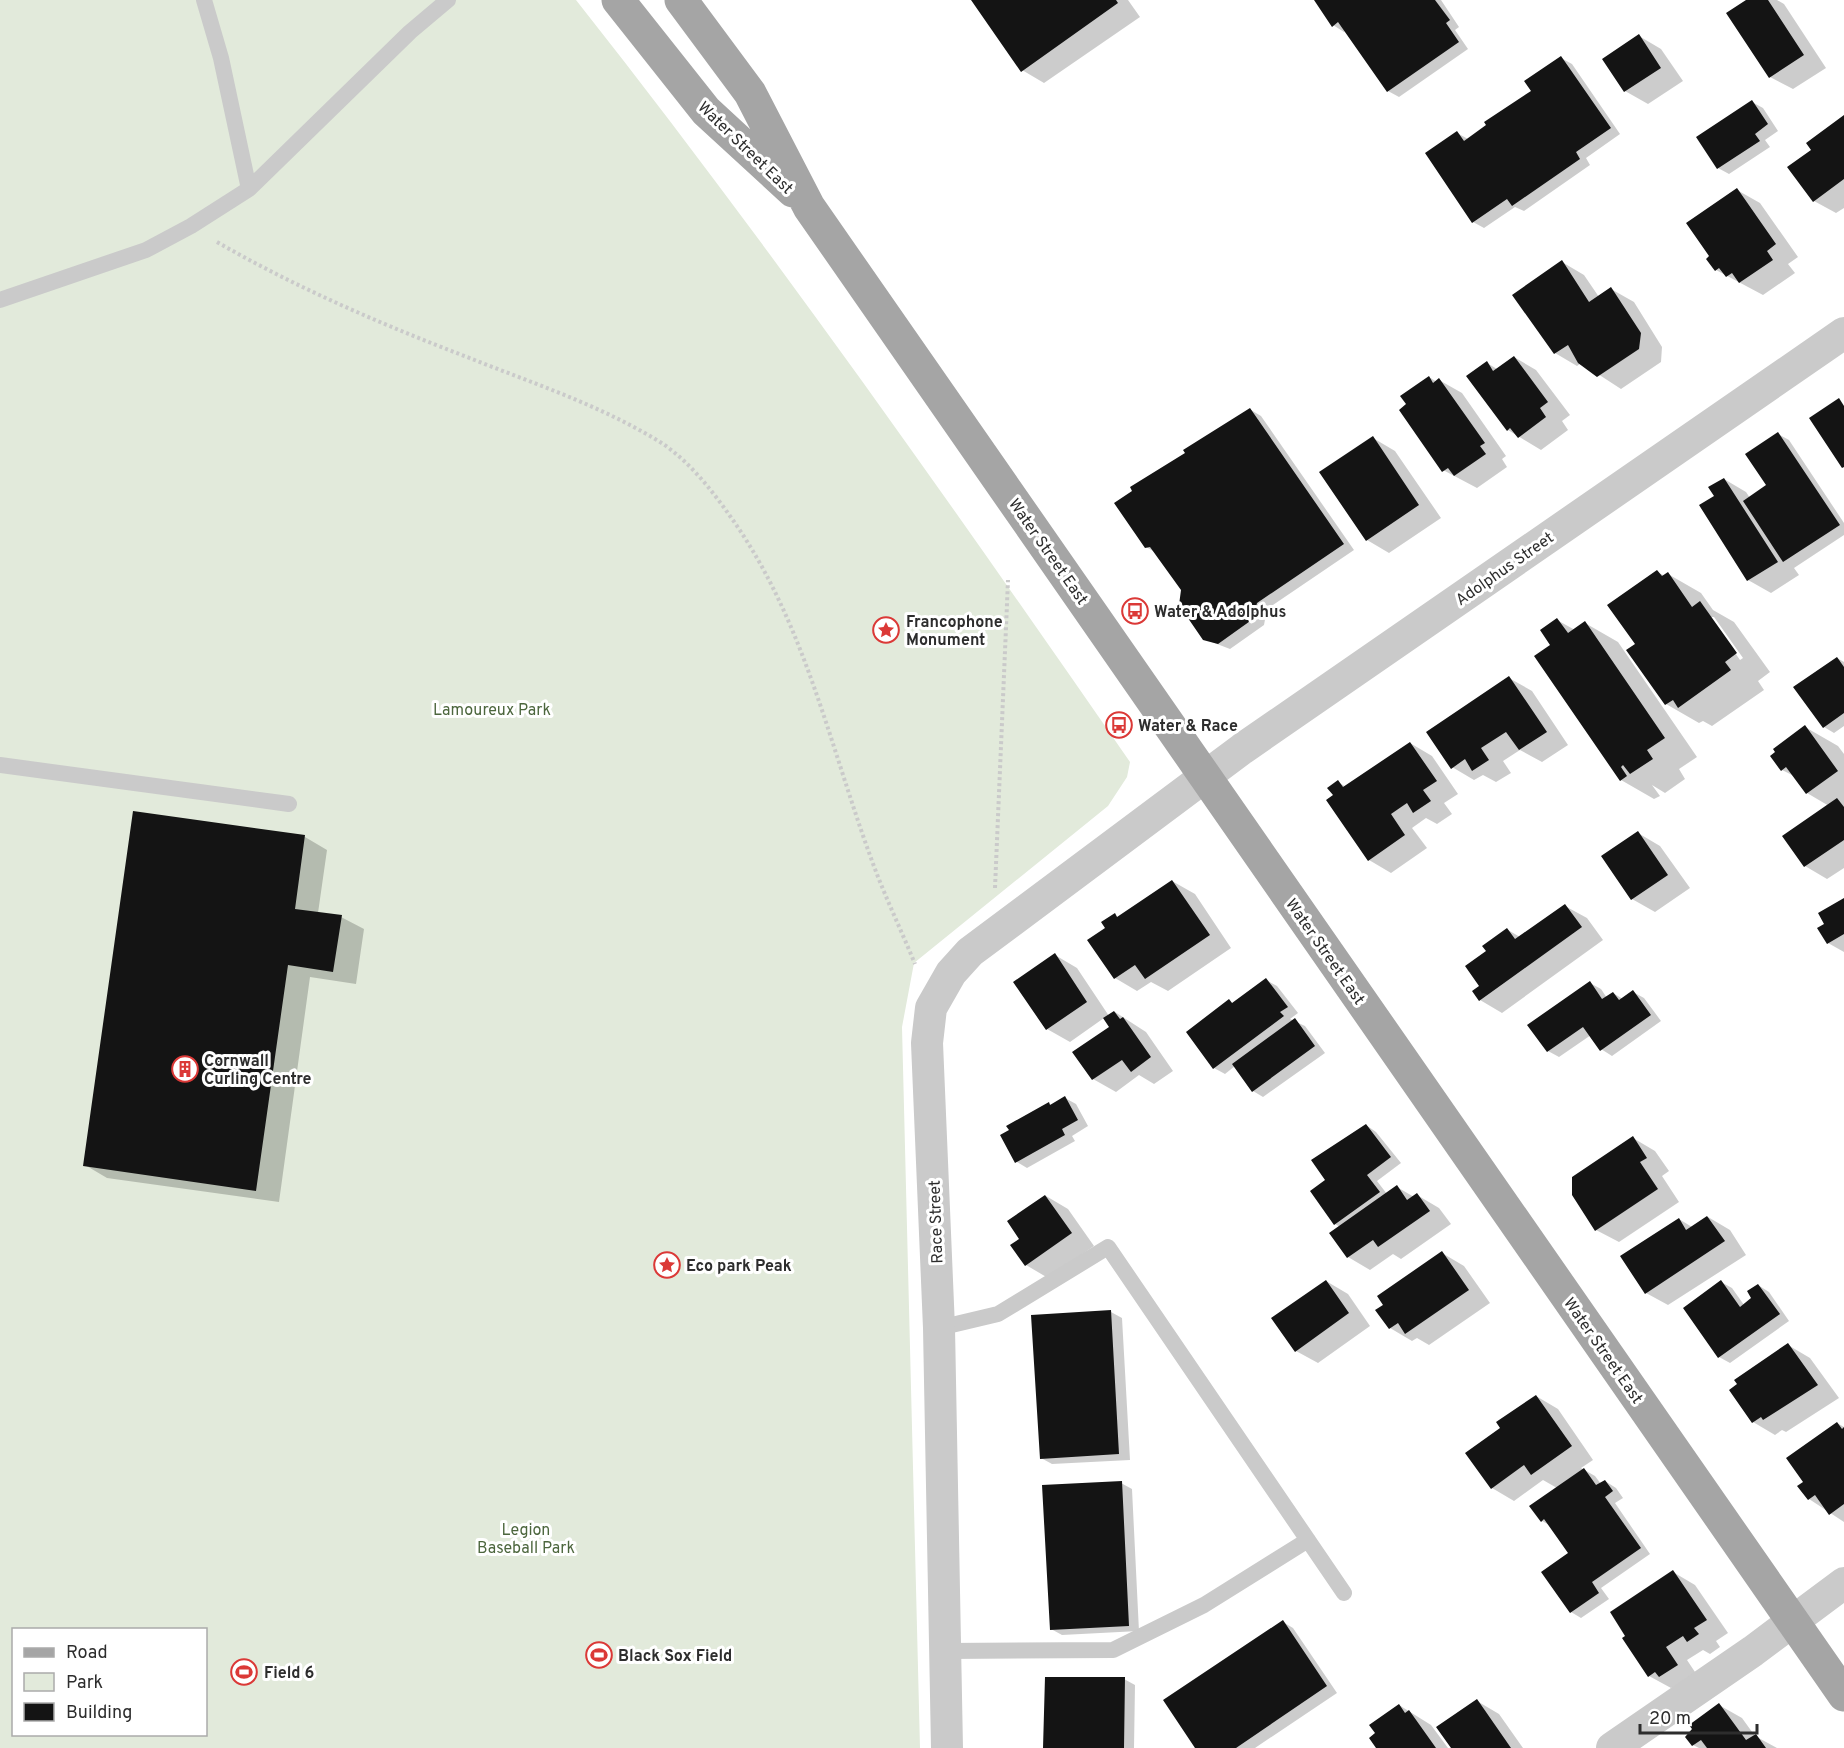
<svg xmlns="http://www.w3.org/2000/svg" width="1844" height="1748" viewBox="0 0 1844 1748" font-family="Overpass,sans-serif">
	<style>
		.green { fill: #e2eadb; fill-rule: evenodd }
		.shadow { fill: #0003; fill-rule: evenodd }
		.building { fill: #141414 }
		.lines { fill: none; stroke-linecap: round; stroke-linejoin: round }
		.path { stroke: #cacaca; stroke-width: 4; stroke-dasharray: 3 3; stroke-linecap: butt }
		.service { stroke: #cacaca; stroke-width: 16 }
		.minor { stroke: #cacaca; stroke-width: 32 }
		.primary { stroke: #a5a5a5; stroke-width: 33 }
		.labels { text-anchor: middle; stroke-width: 6; stroke-linejoin: round; paint-order: stroke }
		.street-label { font-size: 16px; fill: #2d2d2d; stroke: #fff }
		.poi-label { font-size: 16px; font-weight: bold; fill: #2d2d2d; stroke: #fff; text-anchor: start }
		.park-label { font-size: 16px; fill: #4c663d; stroke: #fff }
	</style>
	<rect width="100%" height="100%" fill="#fff"/>
	<path class="green" d="M 0,0 L 576,0 C 771,247 951,504 1130,762 L 1127,777 L 1108,806 L 914,963 L 902,1027 L 920,1748 L 0,1748 ZM 14,1630 L 206,1630 L 206,1734 L 14,1734 Z"/>
	<path class="shadow" d="M 973,0 L 1128,0 L 1140,17 L 1044,83 L 1022,70 Z
		M 1316,0 L 1441,0 L 1459,27 L 1455,30 L 1468,49 L 1399,97 L 1388,91 L 1346,30 L 1344,32 L 1333,25 Z
		M 1748,0 L 1777,0 L 1784,4 L 1826,68 L 1793,89 L 1770,77 Z
		M 1639,36 L 1661,49 L 1683,81 L 1648,104 L 1625,91 L 1604,59 Z
		M 1561,58 L 1572,64 L 1620,134 L 1586,158 L 1590,165 L 1524,211 L 1515,207 L 1484,228 L 1473,222 L 1457,133 L 1468,139 L 1533,91 Z
		M 1752,102 L 1763,108 L 1778,131 L 1765,140 L 1770,147 L 1729,174 L 1718,168 Z
		M 1844,117 L 1844,208 L 1836,213 L 1814,201 L 1813,150 Z
		M 1737,190 L 1760,203 L 1798,257 L 1788,264 L 1795,273 L 1763,295 L 1716,270 Z
		M 1562,262 L 1584,275 L 1599,297 L 1611,289 L 1634,302 L 1662,347 L 1661,362 L 1621,389 L 1581,363 L 1577,366 L 1555,353 Z
		M 1514,357 L 1536,370 L 1570,415 L 1562,421 L 1568,430 L 1541,450 L 1508,430 L 1487,363 L 1497,369 Z
		M 1429,377 L 1437,382 L 1439,380 L 1462,393 L 1506,456 L 1502,459 L 1507,467 L 1477,488 L 1443,470 Z
		M 1251,410 L 1261,416 L 1354,550 L 1267,609 L 1264,625 L 1230,649 L 1204,639 L 1182,589 L 1157,553 L 1146,547 L 1134,492 Z
		M 1778,434 L 1789,440 L 1844,523 L 1844,535 L 1794,568 L 1799,575 L 1771,593 L 1748,580 L 1716,496 L 1724,479 L 1746,492 L 1750,498 L 1769,485 Z
		M 1373,438 L 1395,451 L 1441,518 L 1389,553 L 1367,540 Z
		M 1657,572 L 1665,576 L 1668,574 L 1701,593 L 1713,610 L 1734,622 L 1770,672 L 1758,681 L 1764,690 L 1712,726 L 1703,721 L 1699,723 L 1666,704 L 1637,644 ZM 1710,617 L 1714,617 L 1743,658 L 1740,660 Z
		M 1557,620 L 1575,630 L 1585,623 L 1618,642 L 1697,757 L 1679,769 L 1685,779 L 1665,793 L 1652,785 L 1660,796 L 1654,799 L 1621,780 Z
		M 1837,658 L 1844,662 L 1844,726 L 1834,733 L 1824,727 Z
		M 1509,678 L 1532,691 L 1568,745 L 1542,762 L 1520,750 L 1503,761 L 1511,773 L 1496,782 L 1483,775 L 1474,780 L 1452,767 Z
		M 1805,727 L 1838,746 L 1844,754 L 1844,868 L 1827,879 L 1805,866 L 1784,836 L 1829,806 L 1807,793 L 1796,777 L 1782,770 Z
		M 1410,743 L 1432,756 L 1458,794 L 1444,803 L 1452,814 L 1437,824 L 1426,818 L 1412,828 L 1427,848 L 1391,873 L 1369,860 L 1335,796 L 1338,782 L 1346,787 Z
		M 134,813 L 305,837 L 327,850 L 318,913 L 341,917 L 364,929 L 356,984 L 310,977 L 279,1202 L 107,1178 L 85,1165 Z
		M 1638,833 L 1660,846 L 1690,888 L 1655,912 L 1632,899 L 1603,856 Z
		M 1172,881 L 1195,894 L 1231,948 L 1168,991 L 1151,982 L 1137,991 L 1115,978 L 1107,928 L 1115,915 L 1119,918 Z
		M 1844,899 L 1844,952 L 1828,943 L 1827,924 Z
		M 1565,906 L 1587,918 L 1603,940 L 1502,1013 L 1480,1000 L 1488,952 L 1508,930 L 1520,937 Z
		M 1055,955 L 1077,968 L 1109,1016 L 1115,1012 L 1146,1032 L 1173,1071 L 1154,1084 L 1139,1075 L 1116,1092 L 1093,1079 L 1111,1027 L 1104,1018 L 1070,1042 L 1047,1029 Z
		M 1266,980 L 1277,986 L 1298,1013 L 1290,1019 L 1305,1026 L 1325,1053 L 1263,1097 L 1253,1091 L 1235,1066 L 1225,1074 L 1214,1068 L 1229,1001 L 1234,1004 Z
		M 1590,983 L 1601,989 L 1607,998 L 1613,993 L 1623,999 L 1633,992 L 1644,998 L 1661,1021 L 1612,1056 L 1601,1049 L 1591,1035 L 1559,1057 L 1548,1051 Z
		M 1065,1098 L 1076,1104 L 1088,1126 L 1072,1136 L 1075,1141 L 1027,1168 L 1017,1162 L 1049,1104 L 1052,1105 Z
		M 1366,1125 L 1376,1132 L 1401,1163 L 1377,1181 L 1387,1194 L 1397,1187 L 1414,1197 L 1417,1195 L 1439,1208 L 1451,1224 L 1401,1259 L 1393,1254 L 1370,1270 L 1348,1257 L 1340,1227 L 1335,1224 L 1327,1180 Z
		M 1633,1138 L 1655,1151 L 1669,1171 L 1662,1176 L 1679,1202 L 1619,1242 L 1596,1230 Z
		M 1046,1196 L 1068,1209 L 1094,1246 L 1048,1278 L 1026,1265 L 1022,1239 Z
		M 1708,1217 L 1730,1230 L 1746,1255 L 1668,1305 L 1646,1293 L 1679,1219 L 1692,1227 Z
		M 1442,1253 L 1464,1266 L 1490,1303 L 1429,1345 L 1417,1338 L 1412,1341 L 1390,1328 L 1377,1310 Z
		M 1326,1281 L 1348,1294 L 1370,1326 L 1318,1363 L 1296,1351 Z
		M 1721,1282 L 1732,1288 L 1744,1305 L 1753,1299 L 1758,1285 L 1769,1292 L 1789,1321 L 1730,1363 L 1719,1357 Z
		M 1111,1312 L 1122,1318 L 1130,1460 L 1052,1464 L 1041,1458 L 1033,1316 Z
		M 1788,1345 L 1810,1358 L 1839,1398 L 1786,1432 L 1782,1430 L 1775,1435 L 1753,1422 Z
		M 1536,1396 L 1558,1409 L 1593,1460 L 1581,1468 L 1595,1476 L 1601,1484 L 1605,1481 L 1616,1488 L 1623,1498 L 1615,1503 L 1650,1554 L 1601,1588 L 1609,1599 L 1581,1618 L 1571,1612 L 1570,1553 L 1551,1526 L 1542,1521 L 1557,1488 L 1543,1480 L 1514,1501 L 1492,1488 L 1502,1428 Z
		M 1837,1423 L 1844,1427 L 1844,1522 L 1809,1499 L 1805,1482 Z
		M 1121,1483 L 1132,1489 L 1139,1631 L 1062,1635 L 1051,1629 Z
		M 1673,1572 L 1695,1585 L 1728,1633 L 1716,1641 L 1720,1647 L 1710,1654 L 1703,1650 L 1687,1660 L 1699,1678 L 1671,1688 L 1649,1676 Z
		M 1283,1622 L 1293,1628 L 1337,1693 L 1255,1748 L 1197,1748 Z
		M 1124,1679 L 1135,1685 L 1134,1748 L 1045,1748 Z
		M 1477,1701 L 1499,1714 L 1523,1748 L 1452,1748 Z
		M 1399,1705 L 1431,1725 L 1448,1748 L 1378,1748 Z
		M 1719,1705 L 1742,1718 L 1755,1736 L 1777,1748 L 1699,1748 L 1693,1745 Z"/>
	<path class="building" d="M 971,0 L 1116,0 L 1118,3 L 1021,72 Z
		M 1314,0 L 1435,0 L 1450,20 L 1446,23 L 1459,42 L 1387,92 L 1338,22 L 1332,27 Z
		M 1746,0 L 1768,0 L 1804,55 L 1769,78 L 1726,13 Z
		M 1639,34 L 1661,68 L 1624,92 L 1602,59 Z
		M 1561,56 L 1611,128 L 1576,152 L 1580,159 L 1512,206 L 1507,199 L 1472,223 L 1425,153 L 1457,131 L 1464,141 L 1486,125 L 1484,122 L 1531,91 L 1524,81 Z
		M 1752,100 L 1768,124 L 1755,134 L 1760,141 L 1717,169 L 1696,137 Z
		M 1844,115 L 1844,179 L 1813,202 L 1787,167 L 1811,150 L 1806,143 Z
		M 1737,188 L 1776,244 L 1767,251 L 1773,260 L 1739,283 L 1732,273 L 1726,277 L 1719,268 L 1715,271 L 1706,259 L 1709,256 L 1686,223 Z
		M 1562,260 L 1589,302 L 1611,287 L 1641,333 L 1639,349 L 1597,377 L 1578,363 L 1568,345 L 1554,354 L 1512,295 Z
		M 1514,356 L 1548,402 L 1540,408 L 1546,417 L 1518,438 L 1510,428 L 1507,431 L 1466,376 L 1487,361 L 1493,371 Z
		M 1429,376 L 1433,383 L 1439,378 L 1485,443 L 1480,446 L 1486,454 L 1454,476 L 1448,468 L 1442,472 L 1399,410 L 1406,404 L 1400,396 Z
		M 1839,398 L 1844,406 L 1844,467 L 1842,468 L 1809,418 Z
		M 1250,408 L 1344,544 L 1257,603 L 1253,619 L 1218,644 L 1203,640 L 1179,605 L 1181,590 L 1150,547 L 1145,548 L 1114,503 L 1132,491 L 1130,487 L 1185,453 L 1183,450 Z
		M 1778,432 L 1840,525 L 1783,562 L 1743,501 L 1766,485 L 1745,454 Z
		M 1373,436 L 1419,505 L 1366,541 L 1319,472 Z
		M 1724,478 L 1778,562 L 1747,581 L 1699,505 L 1714,496 L 1708,487 Z
		M 1657,570 L 1662,576 L 1668,572 L 1692,607 L 1700,601 L 1737,653 L 1725,662 L 1731,670 L 1678,708 L 1673,700 L 1665,705 L 1626,650 L 1635,644 L 1607,605 Z
		M 1557,618 L 1568,633 L 1585,621 L 1665,738 L 1647,750 L 1653,759 L 1630,774 L 1623,765 L 1621,767 L 1627,776 L 1620,781 L 1534,656 L 1550,645 L 1540,630 Z
		M 1837,657 L 1844,667 L 1844,713 L 1823,728 L 1793,687 Z
		M 1509,676 L 1547,732 L 1519,750 L 1506,732 L 1481,748 L 1489,760 L 1472,771 L 1465,759 L 1451,769 L 1426,732 Z
		M 1805,725 L 1838,771 L 1806,794 L 1786,767 L 1781,771 L 1770,756 L 1775,752 L 1773,749 Z
		M 1410,742 L 1437,781 L 1423,790 L 1431,801 L 1413,813 L 1407,803 L 1391,814 L 1405,835 L 1368,861 L 1326,800 L 1333,795 L 1327,788 L 1338,780 L 1343,787 Z
		M 1837,798 L 1844,807 L 1844,840 L 1804,867 L 1782,836 Z
		M 133,811 L 305,835 L 295,909 L 342,915 L 333,972 L 288,965 L 256,1191 L 83,1166 Z
		M 1638,831 L 1668,875 L 1631,900 L 1601,856 Z
		M 1172,880 L 1210,935 L 1145,979 L 1135,965 L 1114,979 L 1087,940 L 1105,928 L 1101,922 L 1115,913 L 1117,917 Z
		M 1844,898 L 1844,934 L 1827,944 L 1817,928 L 1824,924 L 1818,913 Z
		M 1565,904 L 1582,927 L 1479,1001 L 1472,991 L 1479,986 L 1465,966 L 1486,951 L 1482,946 L 1507,928 L 1515,939 Z
		M 1055,953 L 1087,1002 L 1046,1030 L 1013,982 Z
		M 1266,978 L 1288,1007 L 1280,1012 L 1284,1016 L 1213,1069 L 1186,1032 L 1229,999 L 1232,1003 Z
		M 1590,981 L 1602,999 L 1613,992 L 1619,1000 L 1633,990 L 1651,1015 L 1600,1051 L 1583,1027 L 1547,1052 L 1527,1025 Z
		M 1114,1011 L 1120,1019 L 1123,1017 L 1151,1057 L 1131,1072 L 1122,1060 L 1092,1080 L 1072,1052 L 1109,1027 L 1103,1018 Z
		M 1295,1018 L 1315,1046 L 1252,1092 L 1232,1064 Z
		M 1065,1096 L 1078,1120 L 1062,1129 L 1065,1135 L 1015,1163 L 1000,1135 L 1009,1130 L 1006,1126 L 1049,1102 L 1050,1105 Z
		M 1366,1124 L 1391,1157 L 1367,1175 L 1380,1192 L 1334,1225 L 1310,1191 L 1325,1180 L 1311,1160 Z
		M 1633,1136 L 1647,1158 L 1640,1162 L 1658,1189 L 1595,1231 L 1572,1195 L 1572,1177 Z
		M 1397,1185 L 1407,1200 L 1417,1193 L 1430,1211 L 1378,1247 L 1373,1240 L 1347,1258 L 1329,1233 Z
		M 1045,1195 L 1072,1233 L 1025,1266 L 1010,1245 L 1019,1239 L 1007,1221 Z
		M 1707,1216 L 1725,1241 L 1645,1294 L 1620,1256 L 1679,1218 L 1686,1230 Z
		M 1442,1251 L 1469,1290 L 1405,1334 L 1398,1323 L 1389,1329 L 1375,1310 L 1383,1305 L 1377,1296 Z
		M 1326,1280 L 1349,1313 L 1295,1352 L 1271,1318 Z
		M 1721,1280 L 1740,1307 L 1751,1298 L 1747,1291 L 1758,1284 L 1780,1314 L 1718,1358 L 1683,1308 Z
		M 1111,1310 L 1119,1454 L 1040,1459 L 1031,1315 Z
		M 1788,1343 L 1818,1385 L 1763,1420 L 1761,1417 L 1752,1423 L 1729,1390 L 1737,1384 L 1734,1380 Z
		M 1536,1395 L 1572,1446 L 1531,1475 L 1524,1465 L 1491,1489 L 1465,1453 L 1500,1428 L 1496,1422 Z
		M 1837,1422 L 1842,1429 L 1844,1427 L 1844,1504 L 1829,1515 L 1815,1495 L 1808,1500 L 1797,1486 L 1803,1482 L 1786,1458 Z
		M 1584,1468 L 1596,1485 L 1605,1480 L 1613,1491 L 1605,1497 L 1641,1548 L 1592,1582 L 1599,1593 L 1570,1613 L 1541,1572 L 1568,1553 L 1544,1519 L 1541,1522 L 1529,1506 Z
		M 1122,1481 L 1129,1626 L 1050,1630 L 1042,1485 Z
		M 1673,1570 L 1707,1620 L 1694,1628 L 1699,1634 L 1687,1642 L 1683,1636 L 1666,1647 L 1678,1665 L 1659,1677 L 1655,1672 L 1648,1677 L 1622,1638 L 1625,1636 L 1610,1612 Z
		M 1283,1620 L 1327,1686 L 1236,1748 L 1195,1748 L 1163,1700 Z
		M 1045,1677 L 1125,1677 L 1124,1748 L 1043,1748 Z
		M 1477,1699 L 1511,1748 L 1451,1748 L 1436,1727 Z
		M 1719,1703 L 1746,1740 L 1756,1734 L 1766,1748 L 1707,1748 L 1701,1740 L 1692,1746 L 1685,1737 L 1692,1729 L 1689,1725 Z
		M 1399,1704 L 1405,1713 L 1409,1710 L 1436,1748 L 1376,1748 L 1369,1738 L 1375,1733 L 1369,1725 Z"/>
	<g class="lines">
		<path class="path" d="M 217,242 C 297,288 381,324 467,357 C 532,383 600,405 660,442 C 688,460 711,489 730,516 C 806,622 830,749 875,869 C 887,901 902,932 915,964
			M 995,888 L 1008,580"/>
		<path class="service" d="M 204,0 L 221,58 L 249,189
			M 0,300 L 146,250 L 191,226 L 249,189 L 410,32 L 448,0
			M 0,765 L 289,804
			M 939,1328 L 998,1314 L 1108,1247 L 1344,1593
			M 945,1651 L 1113,1650 L 1204,1605 L 1308,1540"/>
		<path class="minor" d="M 947,1748 L 939,1328 L 927,1043 L 931,1008 L 951,973 L 970,952 L 1242,749 L 1844,333
			M 1612,1748 L 1753,1651 L 1844,1583"/>
		<path class="primary" d="M 618,0 L 706,111 L 793,191
			M 681,0 L 750,93 L 809,207 L 1844,1695"/>
	</g>
	<defs>
		<g id="bus-ring" transform="scale(1.35)"><circle r="9.5" fill="#fff" stroke="#db3937" stroke-width="1.5"/><path d="M-5-6H5V4H4V6H2V4H-2V6H-4V4H-5ZM-3.5-4V0h7V-4ZM-3.5 1.2v1.5H-2V1.2ZM2 1.2v1.5H3.5V1.2Z" fill="#db3937"/></g>
		<g id="sight-ring" transform="scale(1.35)"><circle r="9.5" fill="#fff" stroke="#db3937" stroke-width="1.5"/><path d="M0-6L1.8-2.2L6-1.7L2.9 1.2L3.7 5.4L0 3.3L-3.7 5.4L-2.9 1.2L-6-1.7L-1.8-2.2Z" fill="#db3937"/></g>
		<g id="building-ring" transform="scale(1.35)"><circle r="9.5" fill="#fff" stroke="#db3937" stroke-width="1.5"/><path d="M-4-6H4V6H1V3H-1V6H-4ZM-2.5-4.3h1.7v1.8h-1.7ZM.8-4.3h1.7v1.8H.8ZM-2.5-1h1.7V.8h-1.7ZM.8-1h1.7V.8H.8Z" fill="#db3937"/></g>
		<g id="stadium-ring" transform="scale(1.35)"><circle r="9.5" fill="#fff" stroke="#db3937" stroke-width="1.5"/><path d="M0-5a6.5 5 0 1 0 0 10a6.5 5 0 1 0 0-10ZM-3.5-1.8h7v3.6h-7Z" fill="#db3937"/></g>
	</defs>
	<g fill-rule="evenodd">
		<use href="#bus-ring" x="1135" y="611"/>
		<use href="#sight-ring" x="886" y="630"/>
		<use href="#bus-ring" x="1119" y="725"/>
		<use href="#building-ring" x="185" y="1069"/>
		<use href="#sight-ring" x="667" y="1265"/>
		<use href="#stadium-ring" x="599" y="1655"/>
		<use href="#stadium-ring" x="244" y="1672"/>
	</g>
	<g class="labels">
		<g class="street-label">
			<text transform="translate(746 147) rotate(44)" y="6">Water Street East</text>
			<text transform="translate(1049 551) rotate(55)" y="6">Water Street East</text>
			<text transform="translate(1504 568) rotate(-35)" y="6">Adolphus Street</text>
			<text transform="translate(1326 951) rotate(55)" y="6">Water Street East</text>
			<text transform="translate(935 1222) rotate(-92)" y="6">Race Street</text>
			<text transform="translate(1604 1350) rotate(55)" y="6">Water Street East</text>
		</g>
		<g class="poi-label">
			<text x="1154" y="617">Water &amp; Adolphus</text>
			<text x="906" y="627">Francophone<tspan x="906" dy="18">Monument</tspan></text>
			<text x="1138" y="731">Water &amp; Race</text>
			<text x="204" y="1066">Cornwall<tspan x="204" dy="18">Curling Centre</tspan></text>
			<text x="686" y="1271">Eco park Peak</text>
			<text x="618" y="1661">Black Sox Field</text>
			<text x="264" y="1678">Field 6</text>
		</g>
		<g class="park-label">
			<text x="492" y="715">Lamoureux Park</text>
			<text x="526" y="1535">Legion<tspan x="526" dy="18">Baseball Park</tspan></text>
		</g>
	</g>
	<rect x="12" y="1628" width="195" height="108" fill="#ffffff" stroke="#ababab" stroke-width="1.5"/>
	<rect x="24" y="1648" width="30" height="9" fill="#a5a5a5" stroke="#ababab" stroke-width="1.5"/>
	<text x="66" y="1658" font-size="18" fill="#2d2d2d">Road</text>
	<rect x="24" y="1673" width="30" height="18" fill="#e2eadb" stroke="#ababab" stroke-width="1.5"/>
	<text x="66" y="1688" font-size="18" fill="#2d2d2d">Park</text>
	<rect x="24" y="1703" width="30" height="18" fill="#141414" stroke="#ababab" stroke-width="1.5"/>
	<text x="66" y="1718" font-size="18" fill="#2d2d2d">Building</text>
	<path d="M1640 1724v9h117v-9" fill="none" stroke="#2d2d2d" stroke-width="3"/>
	<text x="1649" y="1724" font-size="18" fill="#2d2d2d" stroke="#ffffff" stroke-width="4.5" paint-order="stroke">20 m</text>
</svg>
